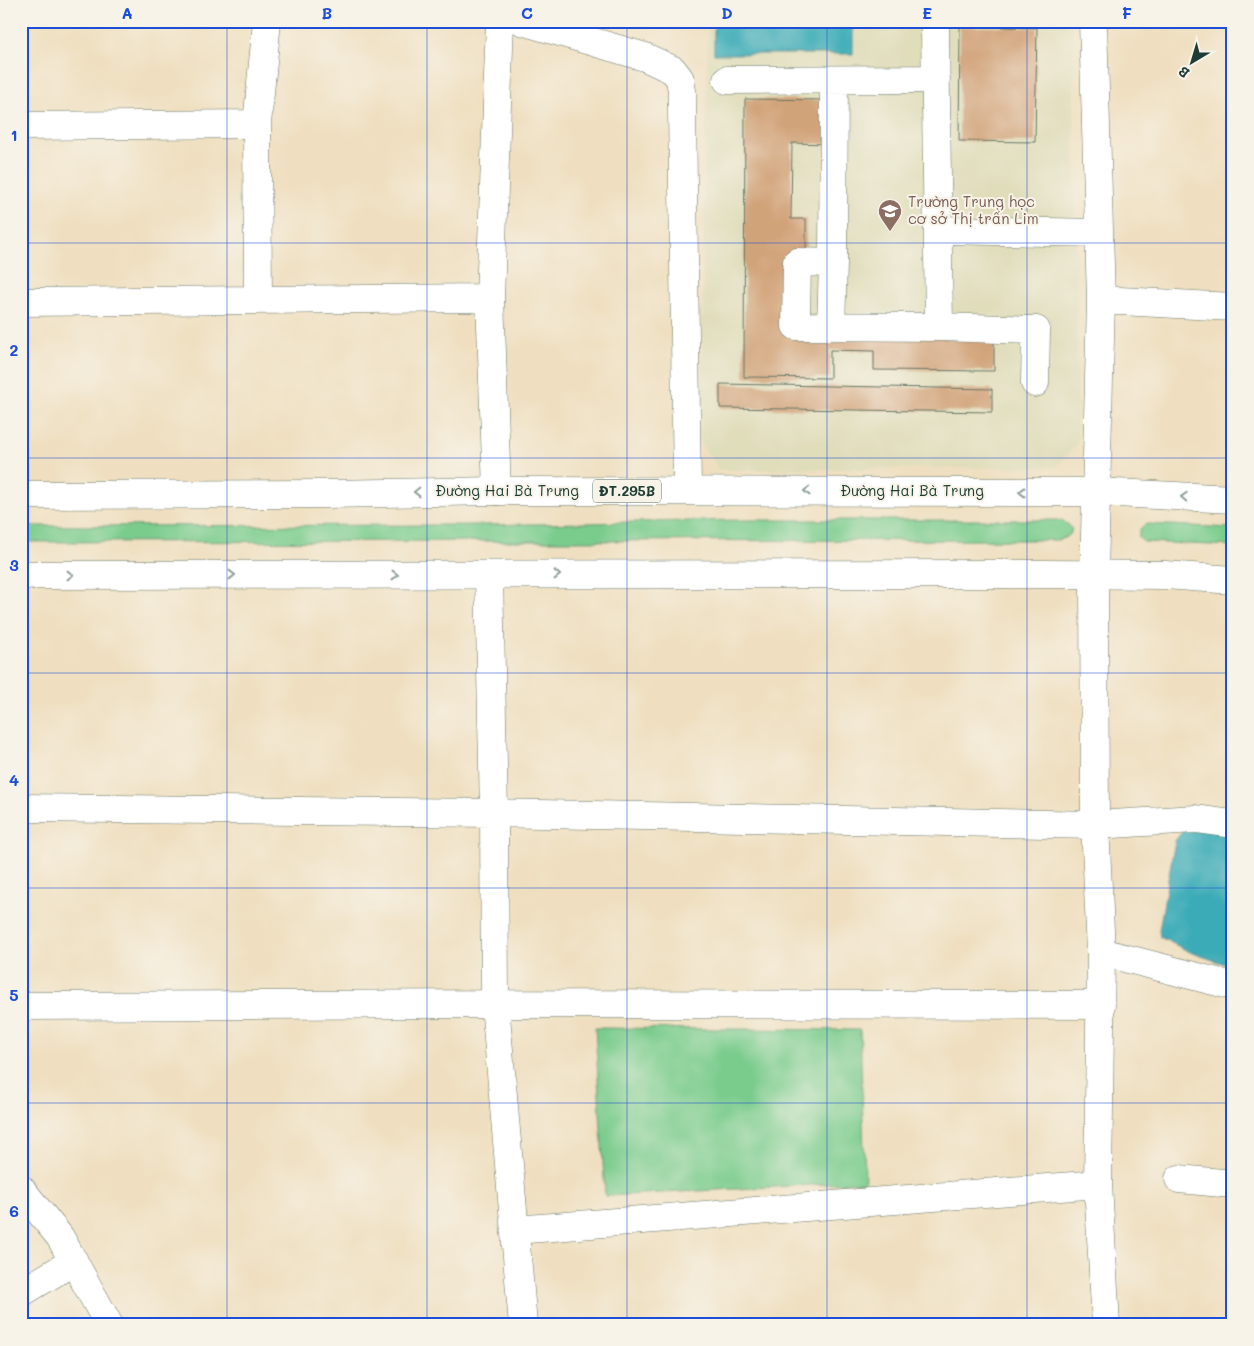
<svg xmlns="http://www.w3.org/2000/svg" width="1254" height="1346" viewBox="0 0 1254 1346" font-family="Mali,sans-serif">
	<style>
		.built { fill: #e0ddbb }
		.green { fill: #7acc8d; stroke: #4c8460 }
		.water { fill: #3babb7; stroke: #2d7476 }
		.building { fill: #d1a379 }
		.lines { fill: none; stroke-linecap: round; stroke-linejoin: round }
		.minor-casing { stroke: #687665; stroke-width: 29 }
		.major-casing { stroke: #687665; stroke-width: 29 }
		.minor { stroke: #fff; stroke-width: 28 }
		.major { stroke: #fff; stroke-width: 28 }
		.oneway { stroke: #8f9e9a }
		.grid { fill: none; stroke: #1d4ed8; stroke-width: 1; stroke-opacity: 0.55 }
		.labels { text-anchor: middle; stroke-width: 4; stroke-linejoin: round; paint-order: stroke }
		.shield { fill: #f7f3e8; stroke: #60746a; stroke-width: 1 }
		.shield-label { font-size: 14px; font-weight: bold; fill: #1f3d34 }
		.education-label { font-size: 15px; fill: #785e54; stroke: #f7f3e8; text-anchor: start }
		.street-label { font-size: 15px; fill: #1f3d34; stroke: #f7f3e8 }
		.neatline { fill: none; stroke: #1d4ed8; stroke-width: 2 }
		.grid-label { font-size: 16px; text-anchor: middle; font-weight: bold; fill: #1d4ed8 }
	</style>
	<rect width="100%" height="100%" fill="#f7f3e8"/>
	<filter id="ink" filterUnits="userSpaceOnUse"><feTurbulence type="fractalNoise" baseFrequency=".02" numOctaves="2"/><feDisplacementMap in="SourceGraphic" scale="10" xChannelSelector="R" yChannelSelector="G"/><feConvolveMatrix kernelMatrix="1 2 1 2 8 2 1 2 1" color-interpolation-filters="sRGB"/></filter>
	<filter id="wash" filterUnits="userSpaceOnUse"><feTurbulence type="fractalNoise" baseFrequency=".0096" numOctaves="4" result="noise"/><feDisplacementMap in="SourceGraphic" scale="20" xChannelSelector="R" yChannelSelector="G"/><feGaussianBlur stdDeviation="1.12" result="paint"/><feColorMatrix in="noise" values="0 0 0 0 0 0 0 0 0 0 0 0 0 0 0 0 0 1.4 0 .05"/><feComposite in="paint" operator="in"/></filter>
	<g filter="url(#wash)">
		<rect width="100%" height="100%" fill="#efdfc0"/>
		<path class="built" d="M 708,21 L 1073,21 L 1078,443 L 1056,467 L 719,470 L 700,442 Z"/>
		<path class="green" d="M 741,520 L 1057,520 C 1077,524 1076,538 1056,540 L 21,542 L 21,526 L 481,525 Z
			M 1147,524 L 1233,528 L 1233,546 L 1144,542 L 1139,538 C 1138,531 1141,526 1147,524 Z
			M 595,1028 L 860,1030 L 865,1182 L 605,1196 Z"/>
		<path class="water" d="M 714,21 L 853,21 L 853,54 L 714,54 Z
			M 1184,829 L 1233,830 L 1233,967 L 1190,952 L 1160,937 L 1159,930 L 1175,841 Z"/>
		<g id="blocks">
			<path class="building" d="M 960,26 L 1037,28 L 1035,142 L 959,141 Z
				M 745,99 L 828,100 L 828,144 L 792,143 L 791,219 L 806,219 L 806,254 L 787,334 L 994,336 L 994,371 L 874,370 L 874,351 L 830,350 L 830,378 L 744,377 Z
				M 720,384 L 992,389 L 992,412 L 720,408 Z"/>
		</g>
	</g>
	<g filter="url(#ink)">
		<use href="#blocks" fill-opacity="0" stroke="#687665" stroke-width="1"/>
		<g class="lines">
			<g class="minor-casing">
				<path id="minor" d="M 522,21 L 645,57 L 673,70 L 680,79 L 682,91 L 682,107 L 687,491
					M 1093,21 L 1101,300 L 1094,574 L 1095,825 L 1101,952 L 1098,1184 L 1106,1325
					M 935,27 L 939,327
					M 727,80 L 936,79
					M 21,126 L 257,124
					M 938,230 L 1099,233
					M 833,263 L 797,262 L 796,326 L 939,327 L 1036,330 L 1035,383
					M 258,300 L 257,124 L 267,21
					M 1101,300 L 1233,307
					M 21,302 L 490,298
					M 831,326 L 833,263 L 834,80
					M 497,491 L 490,298 L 500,21
					M 489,575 L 494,813 L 495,1004 L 523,1325
					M 21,808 L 494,813 L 1095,825 L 1196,819 L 1233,824
					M 1101,952 L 1233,986
					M 21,1006 L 495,1004 L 1101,1005
					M 1179,1179 L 1233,1184
					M 21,1189 L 60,1237 L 109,1325
					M 515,1230 L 1098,1184
					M 21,1293 L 74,1261"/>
			</g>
			<g class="major-casing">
				<path id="major" d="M 21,495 L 327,494 L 497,491 L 1048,492 L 1096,492 L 1233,499
					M 21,575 L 1049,574 L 1165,575 L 1233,580"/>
			</g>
			<use href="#minor" class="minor"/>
			<use href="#major" class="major"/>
		</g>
		<defs><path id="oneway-chevron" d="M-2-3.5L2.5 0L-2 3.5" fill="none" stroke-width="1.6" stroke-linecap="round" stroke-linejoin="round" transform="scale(1.25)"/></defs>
		<g class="oneway">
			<use href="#oneway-chevron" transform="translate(807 491) rotate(-180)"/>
			<use href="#oneway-chevron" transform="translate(417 492) rotate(179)"/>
			<use href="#oneway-chevron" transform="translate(1022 492) rotate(-180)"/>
			<use href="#oneway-chevron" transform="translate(1184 497) rotate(-177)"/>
			<use href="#oneway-chevron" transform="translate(70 575)"/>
			<use href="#oneway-chevron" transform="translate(232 575)"/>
			<use href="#oneway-chevron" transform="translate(395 575)"/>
			<use href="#oneway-chevron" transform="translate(557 575)"/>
		</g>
	</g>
	<path class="grid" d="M 227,21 L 227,1325M 427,21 L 427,1325M 627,21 L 627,1325M 827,21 L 827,1325M 1027,21 L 1027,1325M 21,243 L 1233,243M 21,458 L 1233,458M 21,673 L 1233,673M 21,888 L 1233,888M 21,1103 L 1233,1103"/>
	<defs>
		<g id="school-pin" transform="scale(1.25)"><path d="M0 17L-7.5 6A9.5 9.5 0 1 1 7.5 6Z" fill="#8d6e63" stroke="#f7f3e8"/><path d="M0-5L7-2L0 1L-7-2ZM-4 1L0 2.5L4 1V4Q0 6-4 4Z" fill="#fff"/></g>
	</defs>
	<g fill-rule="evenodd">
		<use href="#school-pin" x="890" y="211"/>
	</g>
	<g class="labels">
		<rect class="shield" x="593" y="479.5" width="68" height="23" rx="4"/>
		<g class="shield-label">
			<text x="627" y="496">ĐT.295B</text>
		</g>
		<g class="education-label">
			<text x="908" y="207">Trường Trung học<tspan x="908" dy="17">cơ sở Thị trấn Lim</tspan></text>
		</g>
		<g class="street-label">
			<text x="507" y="496">Đường Hai Bà Trưng</text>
			<text x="912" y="496">Đường Hai Bà Trưng</text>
		</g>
	</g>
	<rect width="1254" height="1346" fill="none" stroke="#f7f3e8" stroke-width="55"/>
	<g transform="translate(1192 62) rotate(218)" stroke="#f7f3e8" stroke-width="4" paint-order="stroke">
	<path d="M0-4L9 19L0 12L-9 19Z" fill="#1f3d34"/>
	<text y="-8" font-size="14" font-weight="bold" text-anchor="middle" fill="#1f3d34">B</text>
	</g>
	<rect x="28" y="28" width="1198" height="1290" class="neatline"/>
	<g class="grid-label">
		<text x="127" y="19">A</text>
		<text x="327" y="19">B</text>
		<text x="527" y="19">C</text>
		<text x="727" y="19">D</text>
		<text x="927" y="19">E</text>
		<text x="1127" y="19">F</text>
		<text x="14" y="141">1</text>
		<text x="14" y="356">2</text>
		<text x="14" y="571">3</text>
		<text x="14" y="786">4</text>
		<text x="14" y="1001">5</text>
		<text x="14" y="1217">6</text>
	</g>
</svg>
